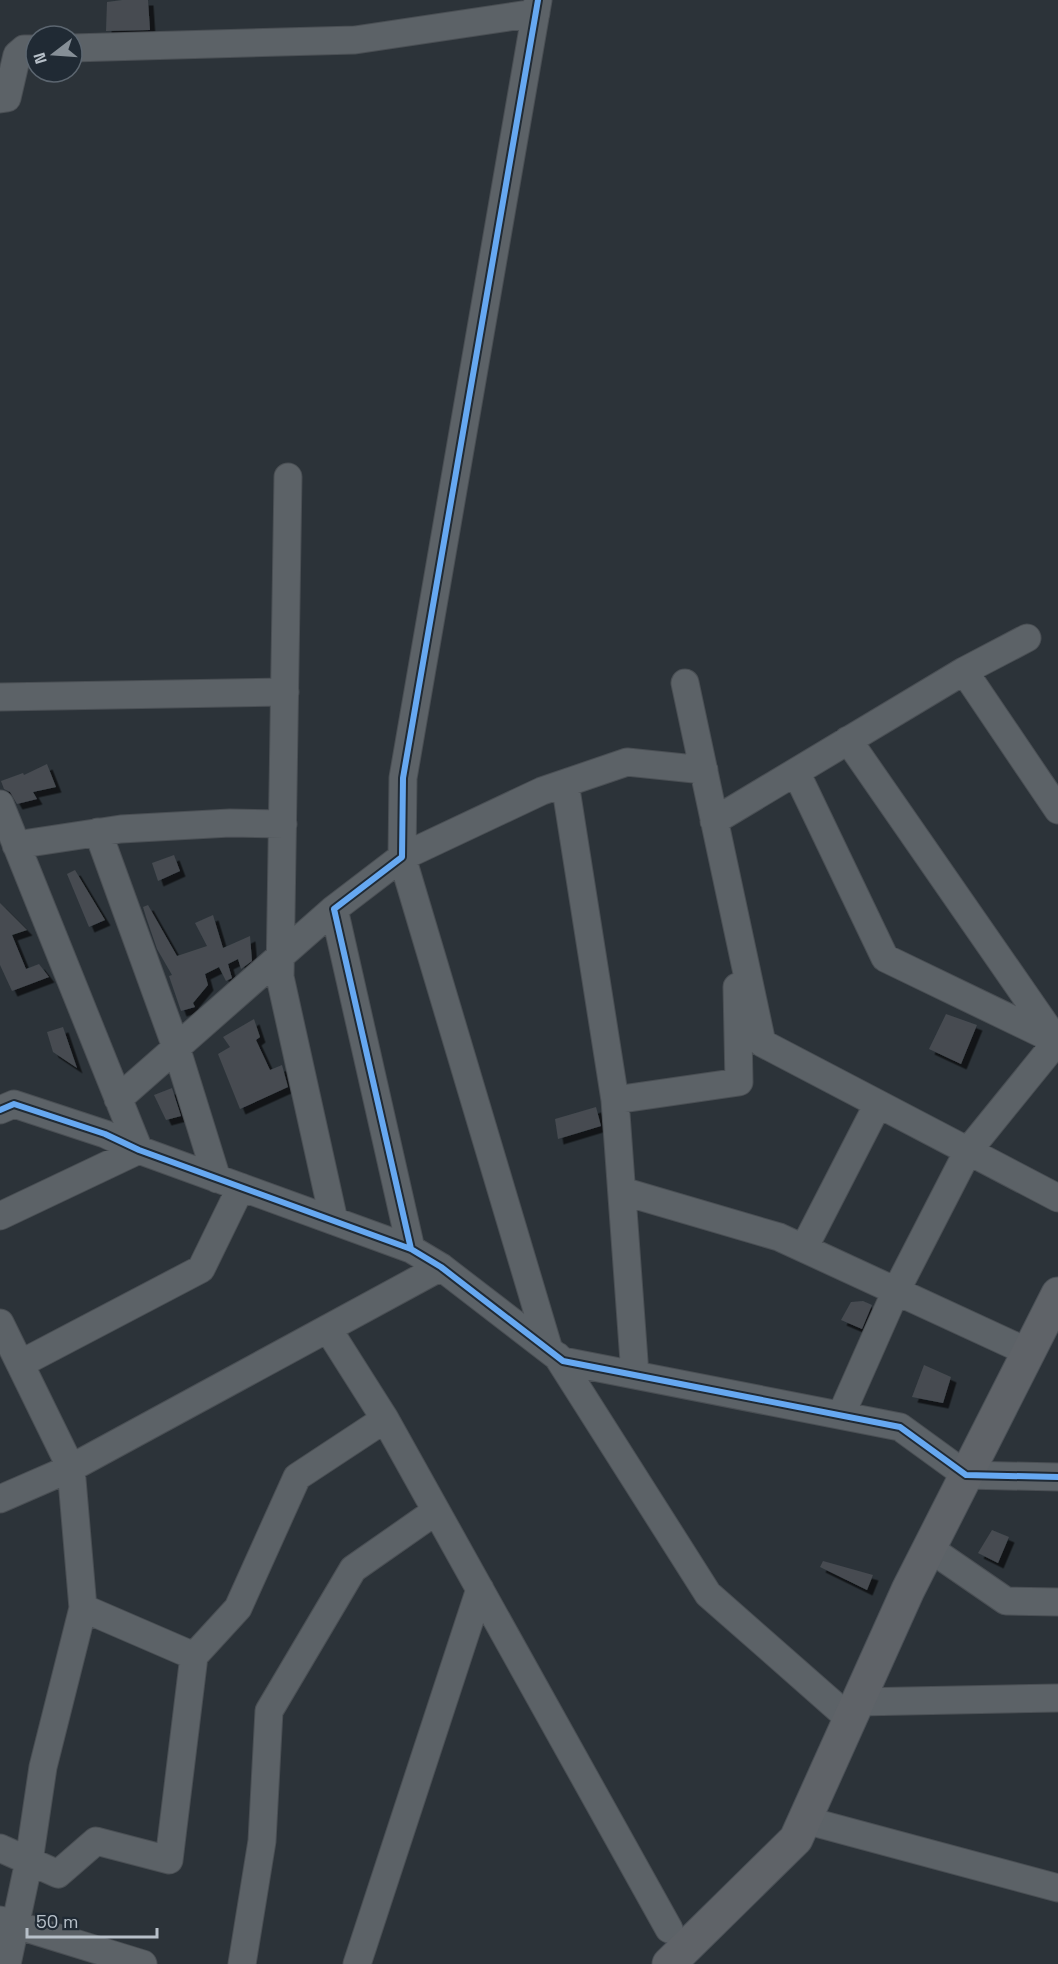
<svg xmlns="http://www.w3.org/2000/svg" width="1058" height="1964" viewBox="0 0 1058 1964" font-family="'Space Grotesk',sans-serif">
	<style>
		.building { fill: #464b51; filter: url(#shadow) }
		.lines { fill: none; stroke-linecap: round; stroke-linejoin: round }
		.minor-casing { stroke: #4a4f54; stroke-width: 29 }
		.major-casing { stroke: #4a5056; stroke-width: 35 }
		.minor { stroke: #5c6267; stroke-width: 27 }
		.major { stroke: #5f6368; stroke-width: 33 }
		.cycleway-casing { stroke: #202a34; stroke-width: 10 }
		.cycleway { stroke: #66a8f1; stroke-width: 6 }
	</style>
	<defs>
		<filter id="shadow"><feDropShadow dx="5.5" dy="5.5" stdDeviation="0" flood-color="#0009"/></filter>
	</defs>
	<rect width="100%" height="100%" fill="#2c3339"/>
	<path class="building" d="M 122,0 L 148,0 L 150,30 L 106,31 L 107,2 Z
		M 47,764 L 56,787 L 33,792 L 37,799 L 17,804 L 10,792 L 4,789 L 1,781 L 23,773 L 24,775 Z
		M 174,855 L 180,871 L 158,881 L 152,863 Z
		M 75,870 L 105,920 L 89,927 L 67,874 Z
		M 0,903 L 27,930 L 12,935 L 26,969 L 39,964 L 49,977 L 12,991 L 0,965 Z
		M 148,905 L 177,956 L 207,946 L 195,923 L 213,915 L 223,948 L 250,936 L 252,961 L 241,969 L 238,959 L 228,964 L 232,978 L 226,981 L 219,967 L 205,974 L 208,985 L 193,1003 L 195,1007 L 181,1011 L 169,976 L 172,975 L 157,949 L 146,917 L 143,907 Z
		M 946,1014 L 977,1025 L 961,1064 L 929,1049 Z
		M 254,1019 L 260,1037 L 256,1040 L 270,1070 L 282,1065 L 288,1087 L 240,1109 L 218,1054 L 230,1047 L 223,1037 Z
		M 63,1027 L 77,1068 L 53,1052 L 47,1032 Z
		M 172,1088 L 181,1116 L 166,1120 L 154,1095 Z
		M 596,1107 L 601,1126 L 558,1139 L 555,1119 Z
		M 863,1301 L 872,1305 L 862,1329 L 841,1320 L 851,1302 Z
		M 924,1365 L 951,1377 L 943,1403 L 912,1397 Z
		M 992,1530 L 1009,1537 L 998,1563 L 978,1553 Z
		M 823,1561 L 873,1575 L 867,1590 L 820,1567 Z"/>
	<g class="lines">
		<g class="minor-casing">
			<path id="minor" d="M 72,48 L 355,40 L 536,13
				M 0,99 L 7,98 L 17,55 L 24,49 L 36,49
				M 288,477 L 280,977 L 334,1221
				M 964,671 L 1027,638
				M 685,683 L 762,1043 L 1058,1198
				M 0,697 L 285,692
				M 848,740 L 1056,1040
				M 796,772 L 885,958 L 1057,1041
				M 565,783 L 615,1100 L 635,1375
				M 0,804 L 139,1150
				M 714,821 L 964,671 L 1058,810
				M 98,832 L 176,1047 L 217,1179
				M 16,845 L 121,829 L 230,823 L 283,824
				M 118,1099 L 334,909
				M 615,1100 L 739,1082 L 737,987
				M 0,1110 L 14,1104 L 105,1134 L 139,1150 L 411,1249 L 441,1267 L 563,1361 L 900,1427 L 966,1475 L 1058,1477
				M 622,1191 L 779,1237 L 1028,1352
				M 0,1216 L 139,1150
				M 804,1248 L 878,1104
				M 411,1249 L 334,909 L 402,857 L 403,778 L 538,0
				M 0,1323 L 71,1468 L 0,1499
				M 328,1329 L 385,1419 L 297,1477 L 238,1608 L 194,1656 L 83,1608 L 71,1468 L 441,1267
				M 549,1350 L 402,857 L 542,791 L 627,762 L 704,770
				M 557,1356 L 708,1594 L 850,1719
				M 20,1364 L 201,1269 L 241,1187
				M 841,1415 L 895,1293 L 968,1151 L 1058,1040
				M 385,1419 L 669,1929
				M 929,1548 L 1006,1601 L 1058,1602
				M 858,1702 L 1058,1698
				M 805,1820 L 1058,1888
				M 0,1848 L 58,1874 L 96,1841 L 169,1860 L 194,1656
				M 0,1920 L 143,1964
				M 7,1964 L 29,1861 L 43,1767 L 83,1608
				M 242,1964 L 262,1841 L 269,1711 L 353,1569 L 436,1511
				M 357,1964 L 480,1589"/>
		</g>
		<g class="major-casing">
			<path id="major" d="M 669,1964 L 796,1839 L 908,1590 L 1058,1294"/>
		</g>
		<use href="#minor" class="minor"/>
		<use href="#major" class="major"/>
		<g class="cycleway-casing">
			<path id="cycleway" d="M 0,1110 L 14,1104 L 105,1134 L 139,1150 L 411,1249 L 441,1267 L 563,1361 L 900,1427 L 966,1475 L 1058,1477
				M 411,1249 L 334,909 L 402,857 L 403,778 L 538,0"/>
		</g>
		<use href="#cycleway" class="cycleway"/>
	</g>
	<g transform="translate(54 54) rotate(253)"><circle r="28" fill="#202a34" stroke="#5c6670" stroke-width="1.5"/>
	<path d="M0-4.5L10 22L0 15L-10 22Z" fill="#868f97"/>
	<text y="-9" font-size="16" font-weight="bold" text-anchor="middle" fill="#b7c0c9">N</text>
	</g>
	<path d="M27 1928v9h130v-9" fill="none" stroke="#b7c0c9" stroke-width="3"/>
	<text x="36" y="1928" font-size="18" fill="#b7c0c9" stroke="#202a34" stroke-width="4.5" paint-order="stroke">50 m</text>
</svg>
